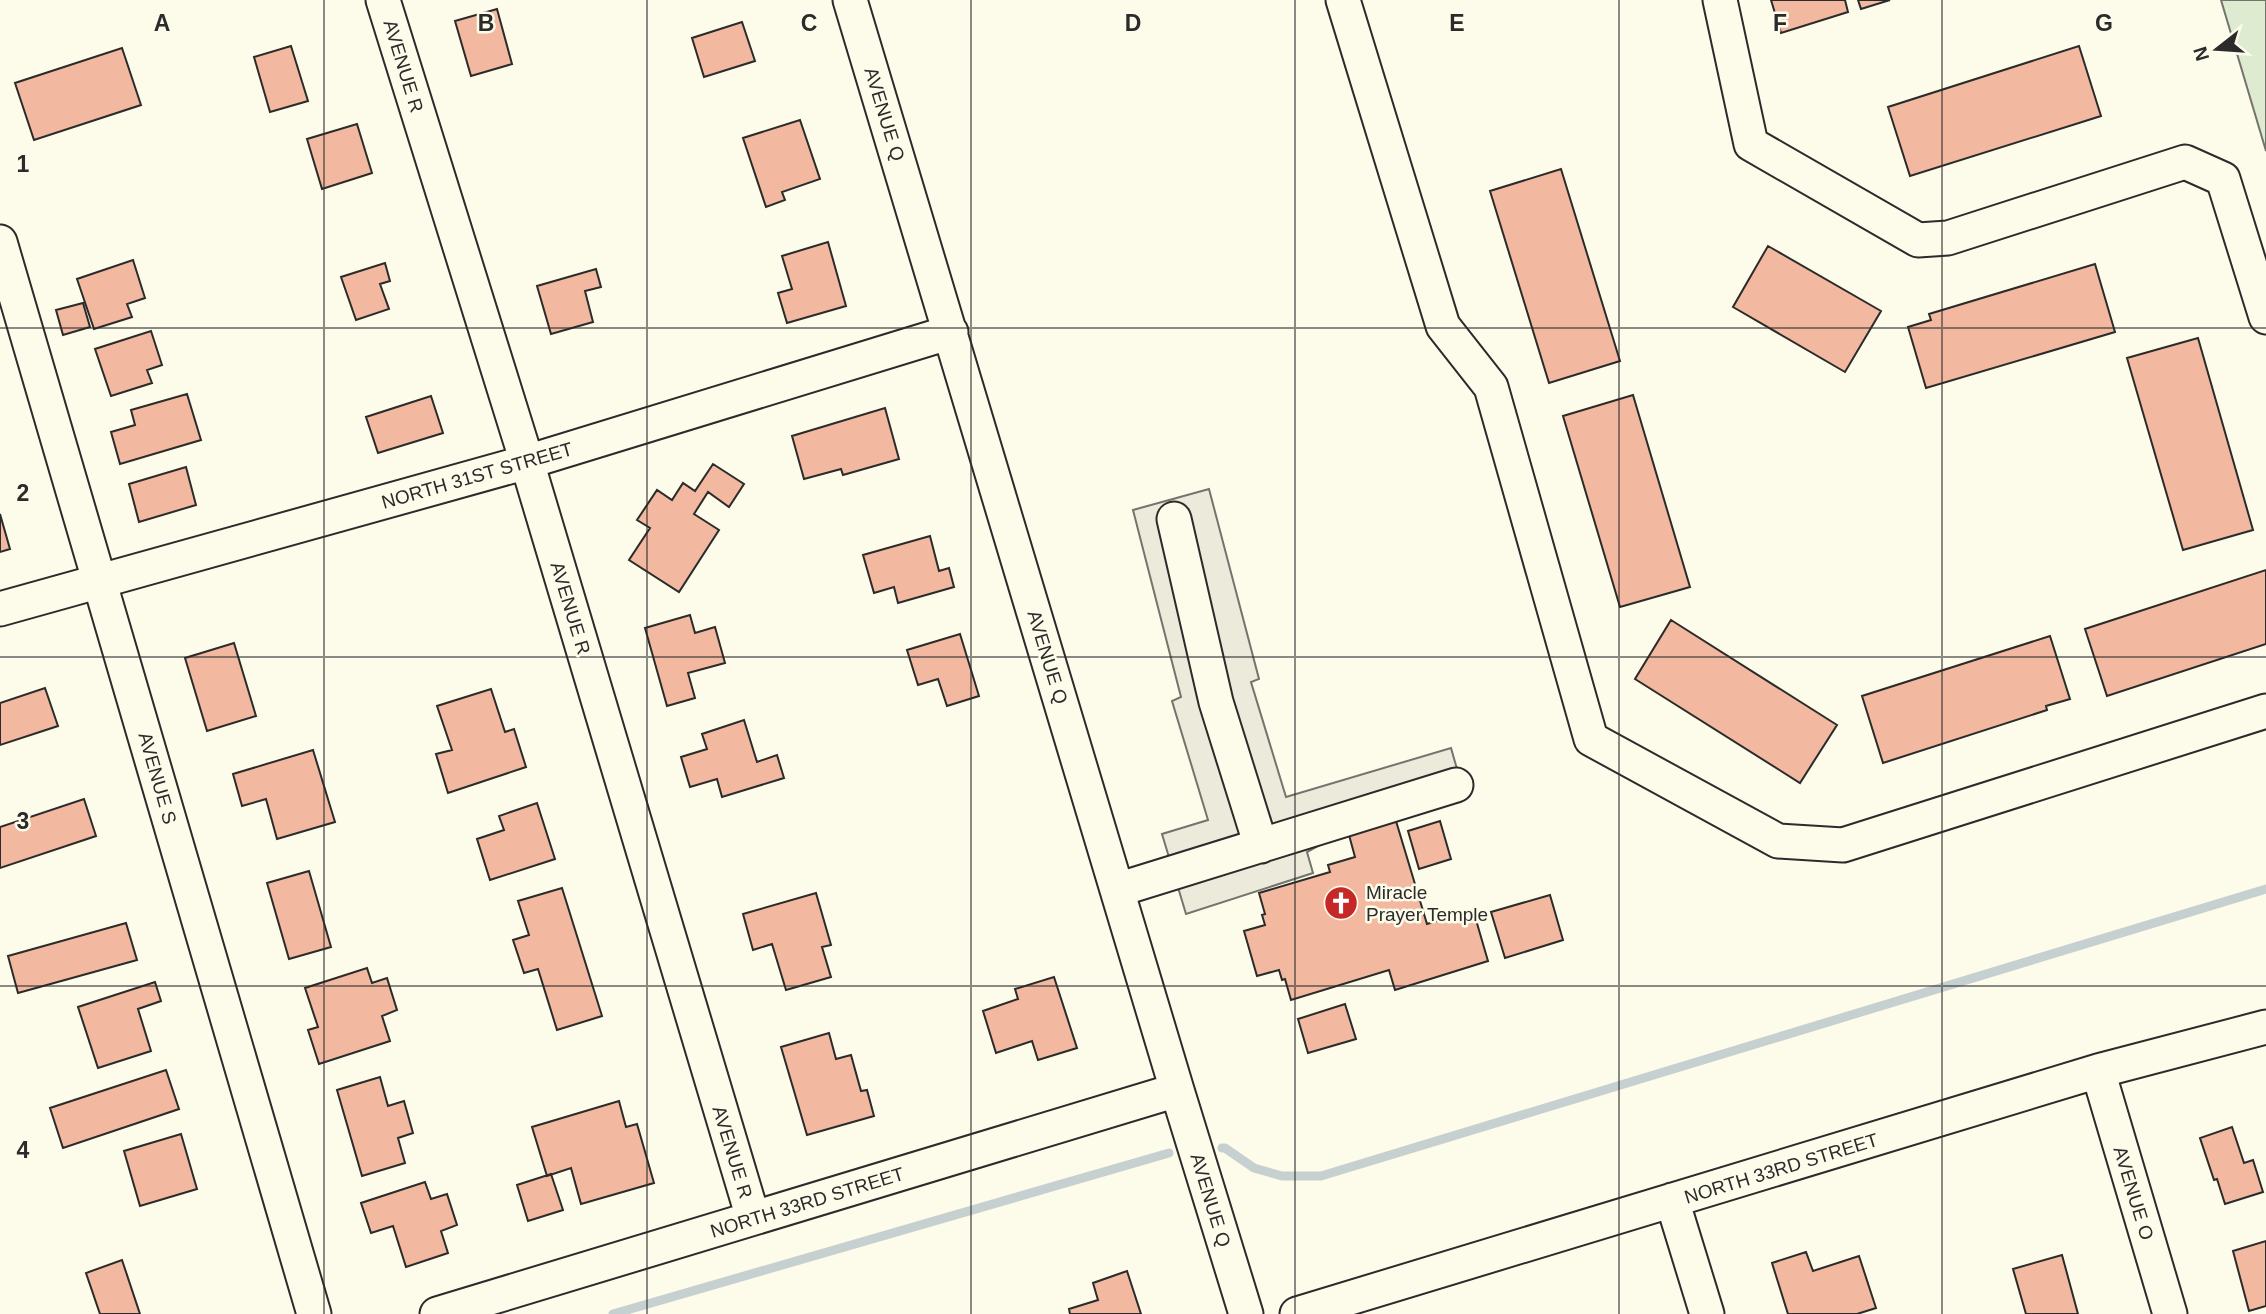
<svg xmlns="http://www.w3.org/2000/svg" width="2266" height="1314" viewBox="0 0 2266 1314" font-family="Arial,sans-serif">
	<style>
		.green { fill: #deebd1; stroke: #74746e; stroke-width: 2 }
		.parking { fill: #eceadb; stroke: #74746e; stroke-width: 2 }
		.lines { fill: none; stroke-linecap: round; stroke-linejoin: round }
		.stream { stroke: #c7d0d0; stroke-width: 9 }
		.building { fill: #f2b8a0; stroke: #2b2b2b; stroke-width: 2 }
		.minor-casing { stroke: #2b2b2b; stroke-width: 37 }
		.minor { stroke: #fdfbea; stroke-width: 33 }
		.grid { fill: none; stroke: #2b2b2b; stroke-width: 2; stroke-opacity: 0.55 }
		.labels { text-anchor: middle; stroke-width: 5; stroke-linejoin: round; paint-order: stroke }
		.street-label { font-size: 19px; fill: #2b2b2b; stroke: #fdfbea }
		.poi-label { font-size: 19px; fill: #2b2b2b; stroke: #fdfbea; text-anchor: start }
		.grid-label { font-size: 23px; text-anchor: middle; font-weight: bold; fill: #2b2b2b; stroke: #fdfbea; stroke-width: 5; stroke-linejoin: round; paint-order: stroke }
	</style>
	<rect width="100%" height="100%" fill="#fdfbea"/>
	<path class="green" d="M 2221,0 L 2266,0 L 2266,151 Z"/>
	<path class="parking" d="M 1209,489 L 1259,679 L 1251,682 L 1286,797 L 1451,748 L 1457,769 L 1307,852 L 1313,873 L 1186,914 L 1162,834 L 1208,820 L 1172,701 L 1181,697 L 1133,510 Z"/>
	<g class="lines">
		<path class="stream" d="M 1222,1148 L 1225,1148 L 1254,1168 L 1282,1176 L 1321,1176 L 2266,889
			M 613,1314 L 1169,1153"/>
	</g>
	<path class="building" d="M 1771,0 L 1845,0 L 1848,12 L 1781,33 Z
		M 1858,0 L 1890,0 L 1861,9 Z
		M 497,9 L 512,64 L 471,76 L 455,21 Z
		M 742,22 L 755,61 L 704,77 L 692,38 Z
		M 291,46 L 308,101 L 270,112 L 254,57 Z
		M 2079,46 L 2101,116 L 1910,176 L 1888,107 Z
		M 122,48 L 141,105 L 34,140 L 15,83 Z
		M 800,120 L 820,179 L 782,192 L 785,200 L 766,207 L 743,138 Z
		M 357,124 L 372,173 L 322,189 L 307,139 Z
		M 1561,169 L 1620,361 L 1549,383 L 1490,191 Z
		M 828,242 L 846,306 L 787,323 L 778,293 L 792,289 L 782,256 Z
		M 1768,246 L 1881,311 L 1845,372 L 1733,307 Z
		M 133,260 L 145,298 L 127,304 L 132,317 L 94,329 L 77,279 Z
		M 385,263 L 390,281 L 380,284 L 389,309 L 356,320 L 341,277 Z
		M 2095,264 L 2115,332 L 1926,388 L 1908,327 L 1931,320 L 1929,314 Z
		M 596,269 L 601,287 L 585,291 L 593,322 L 551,334 L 537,286 Z
		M 83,303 L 90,327 L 63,335 L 56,310 Z
		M 151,331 L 162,365 L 147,370 L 152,383 L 111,396 L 95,349 Z
		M 2198,338 L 2253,530 L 2183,550 L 2127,358 Z
		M 187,394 L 201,440 L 120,464 L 111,432 L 135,425 L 131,410 Z
		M 1633,395 L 1690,587 L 1620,607 L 1563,416 Z
		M 431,396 L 443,433 L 378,453 L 366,417 Z
		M 885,408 L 899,459 L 843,475 L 841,469 L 804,479 L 792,436 Z
		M 713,464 L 744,484 L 729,507 L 708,492 L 694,514 L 719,530 L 679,592 L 629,560 L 650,528 L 637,520 L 657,490 L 672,500 L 683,483 L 695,491 Z
		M 186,467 L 196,505 L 139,522 L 129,484 Z
		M 0,514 L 10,549 L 0,552 Z
		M 930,536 L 939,571 L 949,568 L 954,587 L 898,603 L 894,587 L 874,593 L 863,555 Z
		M 2266,570 L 2266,644 L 2107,696 L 2085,629 Z
		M 690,615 L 695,633 L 715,627 L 725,663 L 688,673 L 695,698 L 667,706 L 645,628 Z
		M 1671,620 L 1837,725 L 1800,783 L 1635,679 Z
		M 960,634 L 979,696 L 947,706 L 938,679 L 918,685 L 907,650 Z
		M 2050,636 L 2070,699 L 2046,706 L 2047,710 L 1883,763 L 1862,696 Z
		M 234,643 L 256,716 L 207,731 L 185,658 Z
		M 45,688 L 58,726 L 0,745 L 0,703 Z
		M 491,689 L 505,732 L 514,729 L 526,767 L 448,793 L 436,754 L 452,750 L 437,706 Z
		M 744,720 L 757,762 L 777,755 L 784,778 L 722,797 L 717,779 L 690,787 L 681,757 L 707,749 L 702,734 Z
		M 313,750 L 335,822 L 277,839 L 266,799 L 242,806 L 233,774 Z
		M 84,799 L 96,836 L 0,868 L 0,827 Z
		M 537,803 L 555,859 L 490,880 L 477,839 L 504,830 L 499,816 Z
		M 1396,821 L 1427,924 L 1453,916 L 1454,919 L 1474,913 L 1488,961 L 1395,990 L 1389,970 L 1291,1000 L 1285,979 L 1282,980 L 1279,970 L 1257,976 L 1244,931 L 1265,925 L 1262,915 L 1265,914 L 1259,893 L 1330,872 L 1328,865 L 1355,857 L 1349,835 Z
		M 1440,821 L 1451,859 L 1419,869 L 1408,831 Z
		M 309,871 L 331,947 L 289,959 L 267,883 Z
		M 562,888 L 602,1016 L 557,1030 L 538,969 L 524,973 L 513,940 L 529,935 L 518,901 Z
		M 816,893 L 831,945 L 822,947 L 831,977 L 786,990 L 772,944 L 753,950 L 743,914 Z
		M 1550,895 L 1563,940 L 1505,958 L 1491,912 Z
		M 126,923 L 137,960 L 18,993 L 8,956 Z
		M 367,968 L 372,983 L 387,978 L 397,1010 L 382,1016 L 390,1041 L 319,1064 L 308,1030 L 318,1027 L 305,988 Z
		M 1054,977 L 1077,1048 L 1038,1060 L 1032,1041 L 996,1053 L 983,1011 L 1018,999 L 1015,989 Z
		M 155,982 L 161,1001 L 138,1009 L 151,1051 L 98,1068 L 78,1007 Z
		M 1345,1004 L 1356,1039 L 1308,1053 L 1298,1019 Z
		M 829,1033 L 836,1059 L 851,1055 L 861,1091 L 867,1090 L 874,1116 L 807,1135 L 781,1047 Z
		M 166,1070 L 179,1109 L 63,1148 L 50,1108 Z
		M 380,1077 L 388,1106 L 404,1101 L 413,1133 L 398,1138 L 405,1163 L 362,1176 L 337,1090 Z
		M 619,1101 L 626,1127 L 637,1124 L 654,1183 L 581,1204 L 571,1168 L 547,1176 L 532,1127 Z
		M 2232,1127 L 2244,1163 L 2253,1160 L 2263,1192 L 2225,1204 L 2217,1179 L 2214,1180 L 2200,1138 Z
		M 181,1134 L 197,1189 L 140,1206 L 124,1151 Z
		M 551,1174 L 563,1210 L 528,1221 L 517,1185 Z
		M 425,1182 L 431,1199 L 447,1194 L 457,1225 L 441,1231 L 448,1253 L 406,1267 L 393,1226 L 371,1233 L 361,1203 Z
		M 2266,1241 L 2266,1306 L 2249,1311 L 2233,1251 Z
		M 1806,1252 L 1813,1271 L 1859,1256 L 1876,1308 L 1857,1314 L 1788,1314 L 1772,1263 Z
		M 2062,1255 L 2078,1314 L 2026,1314 L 2013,1269 Z
		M 122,1260 L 140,1314 L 100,1314 L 86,1273 Z
		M 1127,1271 L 1141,1314 L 1070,1314 L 1069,1309 L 1098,1300 L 1093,1283 Z"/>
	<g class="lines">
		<g class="minor-casing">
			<path id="minor" d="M 383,0 L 527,462 L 753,1218
				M 850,0 L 1177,1090 L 1246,1314
				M 1343,0 L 1443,326 L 1491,387 L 1591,739 L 1778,841 L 1843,845 L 2266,711
				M 1720,0 L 1751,144 L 1918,240 L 1948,238 L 2185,162 L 2223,179 L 2266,317
				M 0,242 L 314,1314
				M 1174,519 L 1216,702 L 1261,846
				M 0,609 L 527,462 L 951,332
				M 1117,890 L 1456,785
				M 2098,1071 L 2170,1314
				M 1672,1200 L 1707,1314
				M 437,1314 L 1177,1090
				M 1297,1314 L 2098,1071 L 2266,1027"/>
		</g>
		<use href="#minor" class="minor"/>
	</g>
	<path class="grid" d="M 324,0 L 324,1314M 647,0 L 647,1314M 971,0 L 971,1314M 1295,0 L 1295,1314M 1619,0 L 1619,1314M 1942,0 L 1942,1314M 0,328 L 2266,328M 0,657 L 2266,657M 0,986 L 2266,986"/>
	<defs>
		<g id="church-disc" transform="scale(1.75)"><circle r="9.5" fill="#c62828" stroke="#fdfbea"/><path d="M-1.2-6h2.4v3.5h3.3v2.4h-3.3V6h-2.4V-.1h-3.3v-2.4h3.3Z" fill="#fff"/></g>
	</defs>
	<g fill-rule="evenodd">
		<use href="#church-disc" x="1341" y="903"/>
	</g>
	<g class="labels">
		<g class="street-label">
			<text transform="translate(404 66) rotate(73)" y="7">AVENUE R</text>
			<text transform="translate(885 114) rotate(73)" y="7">AVENUE Q</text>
			<text transform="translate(477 475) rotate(-16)" y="7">NORTH 31ST STREET</text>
			<text transform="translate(571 608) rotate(73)" y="7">AVENUE R</text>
			<text transform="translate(1048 657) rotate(73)" y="7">AVENUE Q</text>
			<text transform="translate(158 778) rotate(74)" y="7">AVENUE S</text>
			<text transform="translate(733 1152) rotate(73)" y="7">AVENUE R</text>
			<text transform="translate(1781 1168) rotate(-17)" y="7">NORTH 33RD STREET</text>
			<text transform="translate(2134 1193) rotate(73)" y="7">AVENUE O</text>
			<text transform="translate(1211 1200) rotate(73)" y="7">AVENUE Q</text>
			<text transform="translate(807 1202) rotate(-17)" y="7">NORTH 33RD STREET</text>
		</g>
		<g class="poi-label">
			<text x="1366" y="899">Miracle<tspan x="1366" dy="22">Prayer Temple</tspan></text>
		</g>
	</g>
	<g class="grid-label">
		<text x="162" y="31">A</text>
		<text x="486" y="31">B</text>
		<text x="809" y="31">C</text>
		<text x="1133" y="31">D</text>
		<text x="1457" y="31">E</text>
		<text x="1780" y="31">F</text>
		<text x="2104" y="31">G</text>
		<text x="23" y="172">1</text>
		<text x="23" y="501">2</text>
		<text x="23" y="829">3</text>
		<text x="23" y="1158">4</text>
	</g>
	<g transform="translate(2217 49) rotate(253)" stroke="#fdfbea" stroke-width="5" paint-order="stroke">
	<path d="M0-5L12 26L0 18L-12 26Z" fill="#2b2b2b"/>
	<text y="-10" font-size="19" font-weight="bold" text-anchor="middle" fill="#2b2b2b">N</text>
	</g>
</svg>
